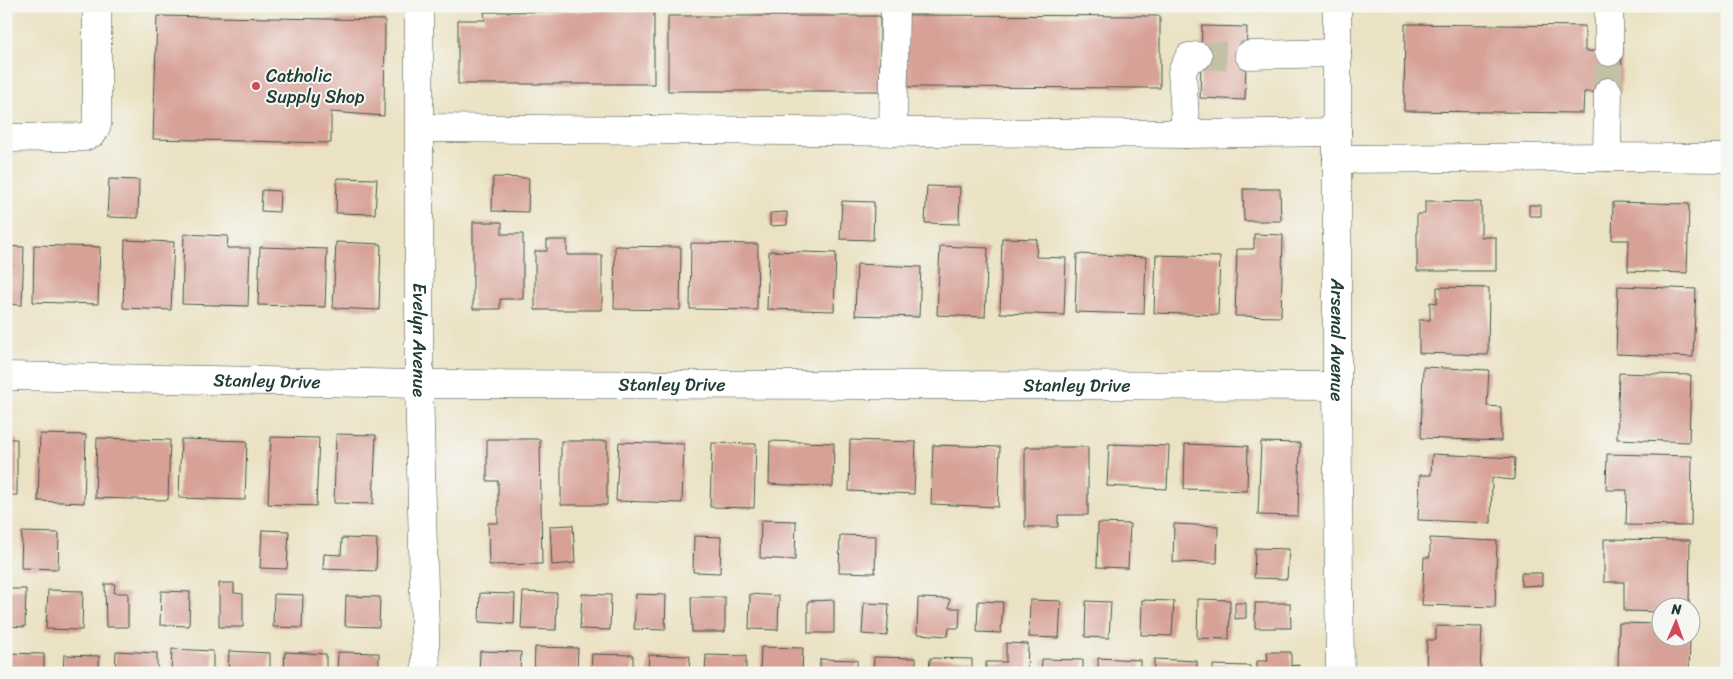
<svg xmlns="http://www.w3.org/2000/svg" width="1733" height="679" viewBox="0 0 1733 679" font-family="Sriracha,sans-serif">
	<style>
		.building { fill: #d7a197 }
		.lines { fill: none; stroke-linecap: round; stroke-linejoin: round }
		.minor-tunnel { stroke: #c2c1a6; stroke-width: 28; stroke-dasharray: 28 14; stroke-linecap: butt }
		.minor-casing { stroke: #3e5649; stroke-width: 29 }
		.minor { stroke: #fff; stroke-width: 28 }
		.poi-dot { fill: #d1495b; stroke: #f6f6f2; stroke-width: 2 }
		.labels { text-anchor: middle; stroke-width: 4; stroke-linejoin: round; paint-order: stroke }
		.poi-label { font-size: 18px; fill: #1f3d34; stroke: #f6f6f2; text-anchor: start }
		.street-label { font-size: 18px; fill: #1f3d34; stroke: #f6f6f2 }
	</style>
	<rect width="100%" height="100%" fill="#f6f6f2"/>
	<filter id="ink" filterUnits="userSpaceOnUse"><feTurbulence type="fractalNoise" baseFrequency=".02" numOctaves="2"/><feDisplacementMap in="SourceGraphic" scale="10" xChannelSelector="R" yChannelSelector="G"/><feConvolveMatrix kernelMatrix="1 2 1 2 8 2 1 2 1" color-interpolation-filters="sRGB"/></filter>
	<filter id="wash" filterUnits="userSpaceOnUse"><feTurbulence type="fractalNoise" baseFrequency=".0096" numOctaves="4" result="noise"/><feDisplacementMap in="SourceGraphic" scale="20" xChannelSelector="R" yChannelSelector="G"/><feGaussianBlur stdDeviation="1.12" result="paint"/><feColorMatrix in="noise" values="0 0 0 0 0 0 0 0 0 0 0 0 0 0 0 0 0 1.4 0 .05"/><feComposite in="paint" operator="in"/></filter>
	<g filter="url(#wash)">
		<rect width="100%" height="100%" fill="#ebe2c3"/>
		<g id="blocks">
			<path class="building" d="M 654,11 L 654,84 L 458,84 L 458,20 L 485,20 L 484,12 Z
				M 907,15 L 1160,16 L 1160,88 L 907,87 Z
				M 157,16 L 385,20 L 384,116 L 331,112 L 331,143 L 153,139 Z
				M 668,16 L 880,16 L 880,91 L 668,91 Z
				M 1405,24 L 1585,26 L 1585,51 L 1622,52 L 1621,93 L 1584,92 L 1583,113 L 1404,111 Z
				M 1202,26 L 1247,27 L 1245,100 L 1200,98 Z
				M 493,177 L 529,178 L 528,212 L 492,211 Z
				M 337,178 L 377,179 L 375,214 L 336,213 Z
				M 109,179 L 139,180 L 138,218 L 107,217 Z
				M 927,186 L 960,187 L 959,224 L 925,223 Z
				M 1243,189 L 1280,189 L 1281,221 L 1244,221 Z
				M 262,190 L 280,191 L 279,212 L 261,211 Z
				M 842,201 L 874,202 L 873,240 L 840,239 Z
				M 1425,201 L 1481,202 L 1481,237 L 1496,237 L 1496,271 L 1417,271 L 1417,214 L 1425,214 Z
				M 1613,202 L 1689,204 L 1687,273 L 1628,271 L 1629,240 L 1612,240 Z
				M 1529,205 L 1541,205 L 1541,216 L 1529,216 Z
				M 787,212 L 787,225 L 770,226 L 770,213 Z
				M 473,222 L 502,222 L 502,234 L 523,234 L 523,299 L 500,299 L 500,309 L 473,309 Z
				M 184,234 L 228,236 L 227,248 L 250,248 L 248,306 L 182,304 Z
				M 1254,234 L 1283,235 L 1281,317 L 1235,316 L 1237,249 L 1254,249 Z
				M 1002,238 L 1037,239 L 1036,257 L 1066,258 L 1064,315 L 1000,313 Z
				M 125,240 L 174,242 L 171,310 L 123,308 Z
				M 547,240 L 567,240 L 567,255 L 602,255 L 602,310 L 535,310 L 535,251 L 547,251 Z
				M 336,242 L 381,244 L 379,310 L 333,308 Z
				M 691,243 L 758,244 L 757,310 L 690,309 Z
				M 34,245 L 100,247 L 98,304 L 33,302 Z
				M 6,246 L 24,247 L 22,305 L 6,304 Z
				M 615,246 L 681,247 L 680,310 L 614,309 Z
				M 940,246 L 988,248 L 985,317 L 937,315 Z
				M 260,247 L 327,249 L 325,307 L 258,305 Z
				M 769,251 L 836,253 L 834,311 L 767,309 Z
				M 1077,254 L 1146,257 L 1144,314 L 1075,312 Z
				M 1156,255 L 1220,257 L 1218,315 L 1154,313 Z
				M 857,264 L 921,267 L 919,317 L 855,315 Z
				M 1618,286 L 1696,289 L 1693,357 L 1616,354 Z
				M 1437,287 L 1489,288 L 1488,355 L 1419,353 L 1419,320 L 1430,320 L 1430,302 L 1437,303 Z
				M 1423,367 L 1489,370 L 1487,406 L 1501,407 L 1501,441 L 1421,438 Z
				M 1619,373 L 1691,375 L 1689,442 L 1617,439 Z
				M 40,434 L 86,435 L 84,503 L 38,501 Z
				M 336,434 L 376,435 L 373,504 L 334,503 Z
				M 271,437 L 319,438 L 316,506 L 268,504 Z
				M 97,438 L 170,440 L 168,500 L 95,498 Z
				M 6,439 L 17,439 L 17,495 L 6,495 Z
				M 181,439 L 247,441 L 245,500 L 179,498 Z
				M 487,439 L 540,439 L 542,564 L 489,565 L 488,523 L 498,523 L 498,481 L 487,481 Z
				M 850,440 L 916,442 L 914,494 L 849,491 Z
				M 561,441 L 607,441 L 607,505 L 561,505 Z
				M 770,441 L 834,443 L 833,487 L 769,484 Z
				M 619,442 L 684,444 L 682,503 L 616,501 Z
				M 1261,442 L 1300,443 L 1298,516 L 1258,515 Z
				M 712,443 L 756,444 L 754,508 L 710,507 Z
				M 1109,444 L 1169,446 L 1167,489 L 1107,486 Z
				M 1185,444 L 1248,446 L 1247,491 L 1184,489 Z
				M 933,445 L 1000,447 L 998,507 L 931,504 Z
				M 1025,447 L 1088,447 L 1088,515 L 1058,515 L 1058,527 L 1025,527 Z
				M 1432,454 L 1515,458 L 1514,480 L 1492,478 L 1491,523 L 1418,520 L 1420,475 L 1431,475 Z
				M 1607,454 L 1692,456 L 1691,526 L 1626,525 L 1627,490 L 1606,490 Z
				M 761,520 L 796,521 L 795,560 L 760,558 Z
				M 1098,523 L 1130,524 L 1128,568 L 1097,567 Z
				M 1174,524 L 1218,526 L 1217,563 L 1173,562 Z
				M 573,525 L 575,563 L 552,565 L 550,526 Z
				M 262,530 L 289,531 L 287,569 L 260,568 Z
				M 22,532 L 59,533 L 58,569 L 21,568 Z
				M 840,535 L 876,536 L 875,573 L 839,572 Z
				M 694,536 L 721,537 L 720,573 L 693,572 Z
				M 342,538 L 377,539 L 376,571 L 323,569 L 324,554 L 341,555 Z
				M 1430,538 L 1497,541 L 1495,607 L 1422,605 L 1424,557 L 1430,557 Z
				M 1604,539 L 1690,540 L 1689,606 L 1660,606 L 1660,612 L 1624,611 L 1624,582 L 1604,582 Z
				M 1255,548 L 1289,549 L 1287,579 L 1254,578 Z
				M 1521,573 L 1542,573 L 1542,585 L 1521,586 Z
				M 219,583 L 234,583 L 234,593 L 243,594 L 243,627 L 219,627 Z
				M 105,584 L 115,584 L 114,593 L 128,593 L 128,627 L 106,627 Z
				M 6,589 L 26,589 L 25,627 L 6,626 Z
				M 48,590 L 83,591 L 82,630 L 46,629 Z
				M 161,591 L 190,592 L 189,626 L 160,625 Z
				M 523,592 L 557,593 L 556,630 L 521,629 Z
				M 480,593 L 515,594 L 514,624 L 479,622 Z
				M 274,594 L 303,595 L 302,628 L 273,627 Z
				M 582,594 L 611,595 L 610,630 L 580,629 Z
				M 636,594 L 666,595 L 665,630 L 634,629 Z
				M 750,594 L 779,596 L 778,630 L 749,629 Z
				M 346,596 L 380,597 L 379,627 L 345,626 Z
				M 691,597 L 725,597 L 725,632 L 692,632 Z
				M 918,598 L 950,599 L 949,608 L 960,608 L 959,628 L 949,628 L 948,636 L 917,634 Z
				M 1198,599 L 1230,600 L 1229,639 L 1197,638 Z
				M 834,600 L 834,633 L 808,633 L 808,601 Z
				M 1030,600 L 1061,601 L 1059,638 L 1029,637 Z
				M 1142,600 L 1174,601 L 1172,636 L 1141,635 Z
				M 978,601 L 1003,602 L 1001,633 L 977,632 Z
				M 1086,601 L 1111,602 L 1109,638 L 1085,637 Z
				M 864,603 L 889,604 L 887,636 L 862,634 Z
				M 1235,603 L 1246,603 L 1246,618 L 1235,619 Z
				M 1255,603 L 1290,603 L 1291,628 L 1255,628 Z
				M 1619,623 L 1660,624 L 1660,636 L 1690,636 L 1689,673 L 1598,673 L 1598,670 L 1618,671 Z
				M 1436,626 L 1482,627 L 1480,673 L 1426,673 L 1427,640 L 1436,640 Z
				M 1006,643 L 1028,644 L 1027,673 L 986,673 L 986,662 L 1006,662 Z
				M 535,647 L 578,648 L 577,673 L 534,673 Z
				M 761,647 L 803,648 L 802,673 L 760,673 Z
				M 172,649 L 213,651 L 213,673 L 171,673 Z
				M 116,651 L 157,653 L 157,673 L 115,673 Z
				M 229,651 L 270,653 L 270,673 L 228,673 Z
				M 480,651 L 521,652 L 520,673 L 479,673 Z
				M 285,652 L 326,654 L 326,673 L 284,673 Z
				M 338,652 L 379,653 L 379,673 L 337,673 Z
				M 1267,652 L 1291,652 L 1291,666 L 1299,665 L 1298,673 L 1257,673 L 1257,661 L 1268,661 Z
				M 6,653 L 44,654 L 44,673 L 6,673 Z
				M 592,654 L 633,655 L 633,673 L 591,673 Z
				M 64,655 L 99,656 L 99,673 L 63,673 Z
				M 649,655 L 690,656 L 689,673 L 648,673 Z
				M 706,655 L 746,656 L 746,673 L 705,673 Z
				M 874,657 L 916,658 L 916,673 L 873,673 Z
				M 930,658 L 972,659 L 972,673 L 929,673 Z
				M 1098,658 L 1140,660 L 1140,673 L 1098,673 Z
				M 820,659 L 857,660 L 857,673 L 820,673 Z
				M 1042,659 L 1083,660 L 1083,673 L 1041,673 Z
				M 1154,659 L 1197,661 L 1197,673 L 1154,673 Z
				M 1213,665 L 1250,666 L 1250,673 L 1213,673 Z"/>
		</g>
	</g>
	<g filter="url(#ink)">
		<use href="#blocks" fill-opacity="0" stroke="#3e5649" stroke-width="1"/>
		<g class="lines">
			<path class="minor-tunnel" d="M 1198,56 L 1249,55
				M 1608,92 L 1609,52"/>
			<g class="minor-casing">
				<g id="minor">
					<path id="s1" d="M 419,6 L 419,384 L 426,673"/>
					<path id="s2" d="M 1337,6 L 1337,386 L 1340,673"/>
					<path d="M 1609,52 L 1609,6"/>
					<path d="M 1249,55 L 1337,53"/>
					<path d="M 1608,92 L 1607,157 L 1727,158"/>
					<path d="M 420,128 L 1186,134 L 1337,132"/>
					<path d="M 893,132 L 895,6"/>
					<path d="M 1186,134 L 1182,72 L 1189,57 L 1198,56"/>
					<path d="M 6,138 L 84,137 L 93,133 L 97,125 L 97,6"/>
					<path d="M 1337,159 L 1607,157"/>
					<path id="s3" d="M 6,376 L 419,384 L 1337,386"/>
				</g>
			</g>
			<use href="#minor" class="minor"/>
		</g>
	</g>
	<circle class="poi-dot" cx="256" cy="86" r="5"/>
	<g class="labels">
		<g class="poi-label">
			<text x="266" y="82">Catholic<tspan x="266" dy="21">Supply Shop</tspan></text>
		</g>
		<g class="street-label">
			<text dy="6" stroke="none"><textPath href="#s1" startOffset="334">Evelyn Avenue</textPath></text>
			<text dy="6" stroke="none"><textPath href="#s2" startOffset="334">Arsenal Avenue</textPath></text>
			<text dy="6" stroke="none"><textPath href="#s3" startOffset="261">Stanley Drive</textPath></text>
			<text dy="6" stroke="none"><textPath href="#s3" startOffset="666">Stanley Drive</textPath></text>
			<text dy="6" stroke="none"><textPath href="#s3" startOffset="1071">Stanley Drive</textPath></text>
		</g>
	</g>
	<rect width="1733" height="679" fill="none" stroke="#f6f6f2" stroke-width="25"/>
	<g transform="translate(1676 622) rotate(2)"><circle r="24" fill="#f6f6f2" stroke="#a0aca6"/>
	<path d="M0-4L9 19L0 12L-9 19Z" fill="#d1495b"/>
	<text y="-8" font-size="14" font-weight="bold" text-anchor="middle" fill="#1f3d34">N</text>
	</g>
</svg>
